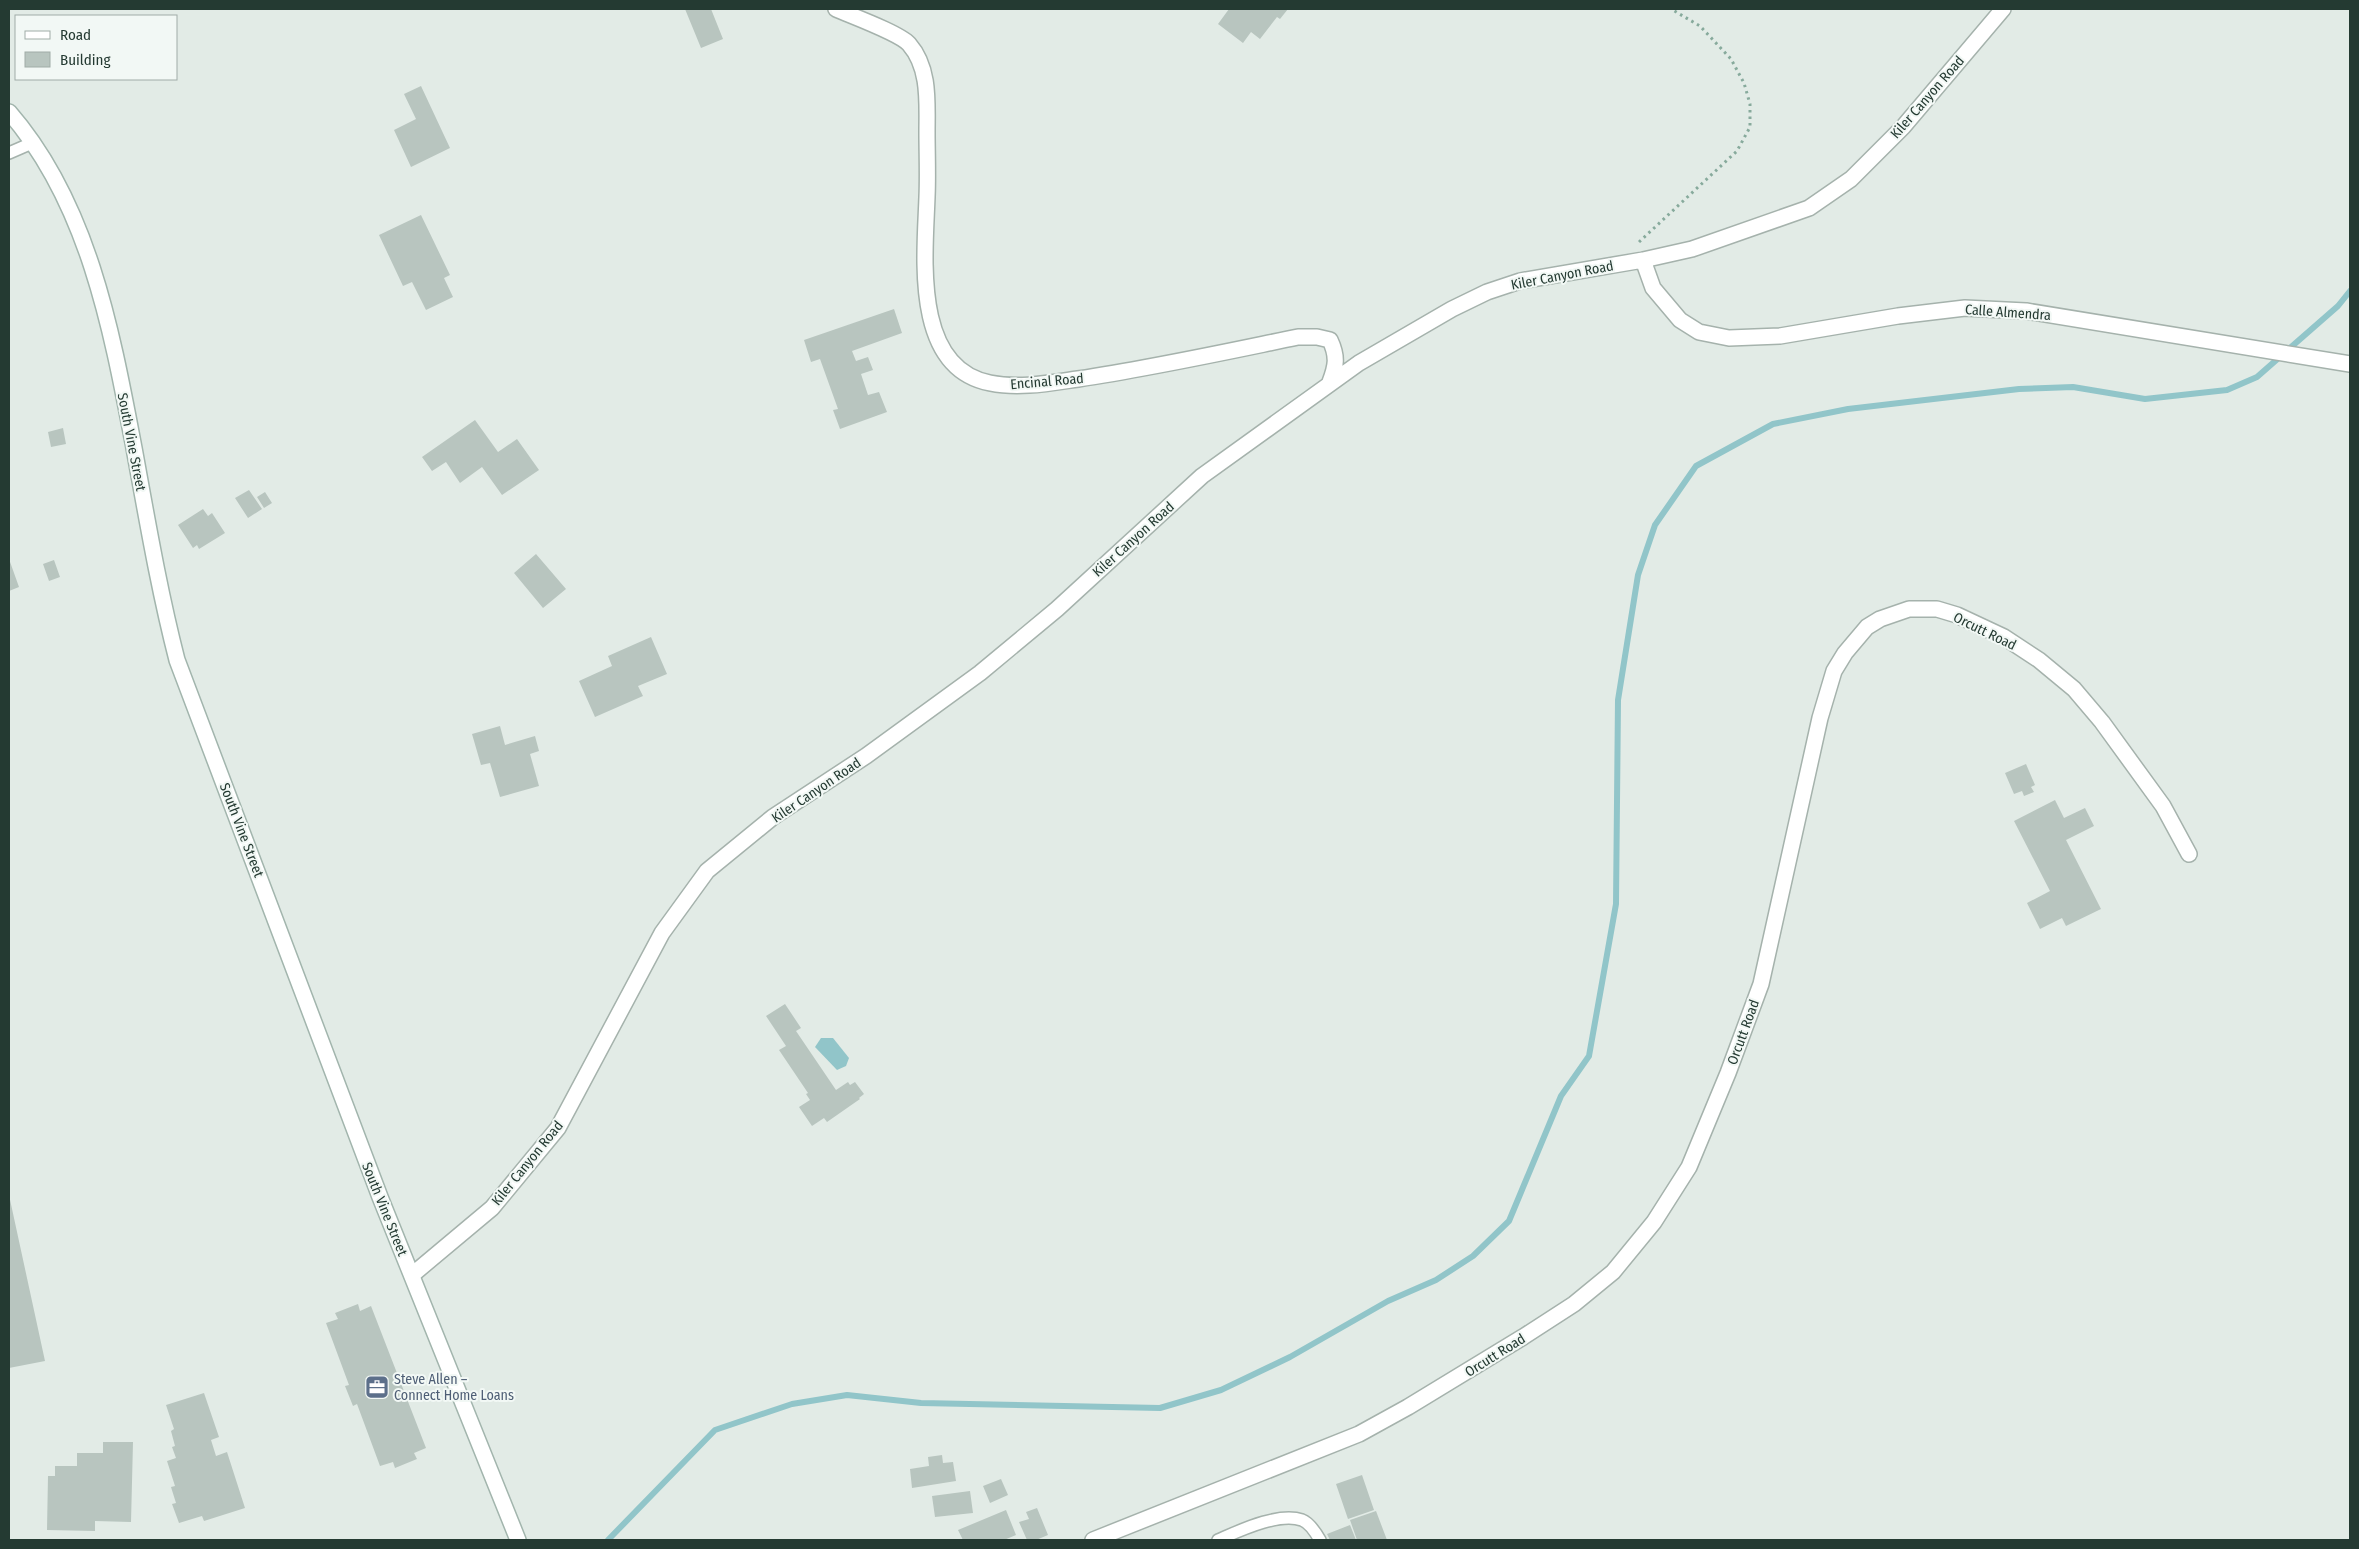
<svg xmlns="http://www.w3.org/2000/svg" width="2359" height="1549" viewBox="0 0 2359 1549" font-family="'Fira Sans Condensed',sans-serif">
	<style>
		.water { fill: #91c5c9 }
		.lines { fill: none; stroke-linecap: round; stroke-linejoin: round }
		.stream { stroke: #91c5c9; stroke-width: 6 }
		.building { fill: #b8c5bf }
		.lane-casing { stroke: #a5b2ac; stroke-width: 14 }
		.street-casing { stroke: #a5b2ac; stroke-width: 18 }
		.secondary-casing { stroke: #a2b5ad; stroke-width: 18 }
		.path { stroke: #87aa9c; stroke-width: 3; stroke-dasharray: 2.5 4; stroke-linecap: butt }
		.lane { stroke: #fff; stroke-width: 11 }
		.street { stroke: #fff; stroke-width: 15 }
		.secondary { stroke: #fff; stroke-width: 15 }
		.labels { text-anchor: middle; stroke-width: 4; stroke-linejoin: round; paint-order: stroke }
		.street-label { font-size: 14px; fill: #243a32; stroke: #f2f8f5 }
		.service-label { font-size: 14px; fill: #4e5e75; stroke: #f2f8f5; text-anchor: start }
	</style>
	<rect width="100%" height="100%" fill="#e2ebe6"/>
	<path class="water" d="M 821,1038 L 833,1038 L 849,1058 L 846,1066 L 837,1070 L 815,1047 Z"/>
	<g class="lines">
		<path class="stream" d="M 608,1540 L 715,1430 L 792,1404 L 847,1395 L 921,1403 L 1160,1408 L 1221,1390 L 1290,1357 L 1388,1301 L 1436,1280 L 1473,1256 L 1509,1221 L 1561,1096 L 1589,1056 L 1616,904 L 1618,700 L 1638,575 L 1655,525 L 1696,466 L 1773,424 L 1848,409 L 2019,389 L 2073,387 L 2145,399 L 2227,390 L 2257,377 L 2338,306 L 2350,291"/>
	</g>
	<path class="building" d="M 685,9 L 711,9 L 723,39 L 701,48 Z
		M 1229,9 L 1288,9 L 1280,19 L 1277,17 L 1260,39 L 1251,32 L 1243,43 L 1218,24 Z
		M 421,86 L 450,148 L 411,167 L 394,130 L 416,119 L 404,94 Z
		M 421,215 L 450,275 L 444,278 L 453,297 L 426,310 L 412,282 L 403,286 L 379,235 Z
		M 894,309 L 902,333 L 852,351 L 856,361 L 868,357 L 873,370 L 861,374 L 868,395 L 879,392 L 887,412 L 840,429 L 833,410 L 838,409 L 820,359 L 811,362 L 804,340 Z
		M 475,420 L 498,452 L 517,439 L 539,470 L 502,495 L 482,467 L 460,483 L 446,462 L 432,471 L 422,457 Z
		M 63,428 L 66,444 L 51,447 L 48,432 Z
		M 249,490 L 262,509 L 248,518 L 235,498 Z
		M 265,492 L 272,503 L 264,508 L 257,497 Z
		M 203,509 L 208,516 L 212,513 L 225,533 L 199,549 L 197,545 L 193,548 L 178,525 Z
		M 536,554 L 566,589 L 543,608 L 514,573 Z
		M 9,559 L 19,587 L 9,591 Z
		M 54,560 L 60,577 L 49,581 L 43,564 Z
		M 651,637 L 667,674 L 638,686 L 643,696 L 595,717 L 579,681 L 612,666 L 608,656 Z
		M 500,726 L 505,745 L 535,736 L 539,751 L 530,754 L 539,786 L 500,797 L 490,763 L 481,765 L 472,734 Z
		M 2026,764 L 2035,785 L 2031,787 L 2034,792 L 2024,796 L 2022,791 L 2014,794 L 2005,773 Z
		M 2055,800 L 2064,818 L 2085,808 L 2094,826 L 2066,840 L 2101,909 L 2066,926 L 2062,918 L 2040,929 L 2027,903 L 2050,891 L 2014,821 Z
		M 785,1004 L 801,1028 L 796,1031 L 836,1090 L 848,1082 L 850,1085 L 855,1082 L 864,1094 L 859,1098 L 860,1099 L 827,1122 L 824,1118 L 812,1126 L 799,1107 L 810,1100 L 806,1094 L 808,1093 L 779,1050 L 786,1046 L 766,1016 Z
		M 9,1195 L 45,1361 L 9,1368 Z
		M 358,1304 L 360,1311 L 371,1306 L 426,1448 L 414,1453 L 417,1459 L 395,1468 L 393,1462 L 380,1466 L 357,1404 L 353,1406 L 345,1386 L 349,1385 L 326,1323 L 338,1319 L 335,1313 Z
		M 204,1393 L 219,1437 L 211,1440 L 216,1456 L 227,1452 L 245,1508 L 204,1521 L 202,1516 L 179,1523 L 172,1504 L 176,1503 L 171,1487 L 175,1486 L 167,1461 L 176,1458 L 172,1447 L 175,1446 L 171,1431 L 174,1429 L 166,1405 Z
		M 103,1442 L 133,1442 L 131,1522 L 95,1521 L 95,1531 L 47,1530 L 48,1476 L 55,1476 L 55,1466 L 77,1466 L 77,1453 L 103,1453 Z
		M 942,1455 L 943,1463 L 953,1462 L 956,1481 L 912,1488 L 910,1469 L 929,1466 L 928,1457 Z
		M 1362,1475 L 1374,1510 L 1348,1519 L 1336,1484 Z
		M 1001,1479 L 1008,1495 L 990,1503 L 983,1486 Z
		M 970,1491 L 973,1513 L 935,1517 L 932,1496 Z
		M 1037,1508 L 1048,1535 L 1036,1540 L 1027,1540 L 1019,1522 L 1029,1519 L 1026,1512 Z
		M 1006,1510 L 1016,1535 L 1004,1540 L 963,1540 L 958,1530 Z
		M 1376,1511 L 1387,1540 L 1357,1540 L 1350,1520 Z
		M 1350,1525 L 1356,1540 L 1330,1540 L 1327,1534 Z"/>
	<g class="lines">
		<g class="lane-casing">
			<path id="lane" d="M 9,153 L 32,143
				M 1218,1540 C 1239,1531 1278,1512 1302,1520 C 1310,1523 1316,1533 1320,1540"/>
		</g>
		<g class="street-casing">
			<path id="street" d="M 836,9 C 852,16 899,33 909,44 C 930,68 927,102 927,132 C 927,154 928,175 927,197 C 925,256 912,368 990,383 C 1019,389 1050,383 1078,379 C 1152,368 1225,352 1298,337 L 1317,337 L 1330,340 C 1338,357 1336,366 1330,382
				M 1643,260 L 1653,288 L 1680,320 L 1699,332 L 1729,338 L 1780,336 L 1898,316 L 1965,308 L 2026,311 L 2350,364
				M 412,1275 L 492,1208 L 558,1128 L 662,933 L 707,871 L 773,817 L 866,756 L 980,673 L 1057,609 L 1202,476 L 1359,363 L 1452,309 L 1487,292 L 1520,281 L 1643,260 L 1692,249 L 1809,208 L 1851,179 L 1903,127 L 2003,9
				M 1093,1540 L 1359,1434 L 1408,1407 L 1523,1337 L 1574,1304 L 1613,1272 L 1654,1222 L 1689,1167 L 1728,1073 L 1761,984 L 1820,718 L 1834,671 L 1845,653 L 1867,627 L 1880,619 L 1909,609 L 1937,609 L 1957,615 L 2004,637 L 2039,660 L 2074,689 L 2102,722 L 2163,806 L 2189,854"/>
		</g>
		<g class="secondary-casing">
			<path id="secondary" d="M 9,112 C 89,204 112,332 134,448 C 147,519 159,590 177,660 L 380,1197 L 518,1540"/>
		</g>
		<path class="path" d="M 1639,242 L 1737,151 L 1750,127 L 1750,104 L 1744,83 L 1731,59 L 1700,26 L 1671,9"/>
		<use href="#lane" class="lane"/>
		<use href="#street" class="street"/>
		<use href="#secondary" class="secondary"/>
	</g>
	<defs>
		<g id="office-square" transform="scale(1.25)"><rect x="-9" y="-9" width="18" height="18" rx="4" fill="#5c6f8a" stroke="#f2f8f5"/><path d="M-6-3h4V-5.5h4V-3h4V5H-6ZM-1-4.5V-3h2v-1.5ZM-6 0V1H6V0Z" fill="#fff"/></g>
	</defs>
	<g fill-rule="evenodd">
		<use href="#office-square" x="377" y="1387"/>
	</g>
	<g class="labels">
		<g class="street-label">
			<text transform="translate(1927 97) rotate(-49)" y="5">Kiler Canyon Road</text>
			<text transform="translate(1562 275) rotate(-11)" y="5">Kiler Canyon Road</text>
			<text transform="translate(2008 312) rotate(4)" y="5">Calle Almendra</text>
			<text transform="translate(1047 381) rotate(-5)" y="5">Encinal Road</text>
			<text transform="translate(132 442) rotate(79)" y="5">South Vine Street</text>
			<text transform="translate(1133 539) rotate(-42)" y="5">Kiler Canyon Road</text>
			<text transform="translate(1985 631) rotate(26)" y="5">Orcutt Road</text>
			<text transform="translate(816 790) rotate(-34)" y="5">Kiler Canyon Road</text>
			<text transform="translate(242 830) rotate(69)" y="5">South Vine Street</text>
			<text transform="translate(1743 1032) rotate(-70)" y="5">Orcutt Road</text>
			<text transform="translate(527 1163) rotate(-51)" y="5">Kiler Canyon Road</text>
			<text transform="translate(385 1209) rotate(68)" y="5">South Vine Street</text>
			<text transform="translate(1495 1355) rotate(-32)" y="5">Orcutt Road</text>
		</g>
		<g class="service-label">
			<text x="394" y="1384">Steve Allen –<tspan x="394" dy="16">Connect Home Loans</tspan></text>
		</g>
	</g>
	<rect width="2359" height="1549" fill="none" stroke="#243a32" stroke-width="20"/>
	<rect x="15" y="15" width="162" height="65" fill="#f2f8f5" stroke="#a0aca7"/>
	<rect x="25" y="31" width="25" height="8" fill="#ffffff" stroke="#a0aca7"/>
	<text x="60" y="40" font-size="15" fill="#243a32">Road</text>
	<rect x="25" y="52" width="25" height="15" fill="#b8c5bf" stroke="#a0aca7"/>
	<text x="60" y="65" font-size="15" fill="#243a32">Building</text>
</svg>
